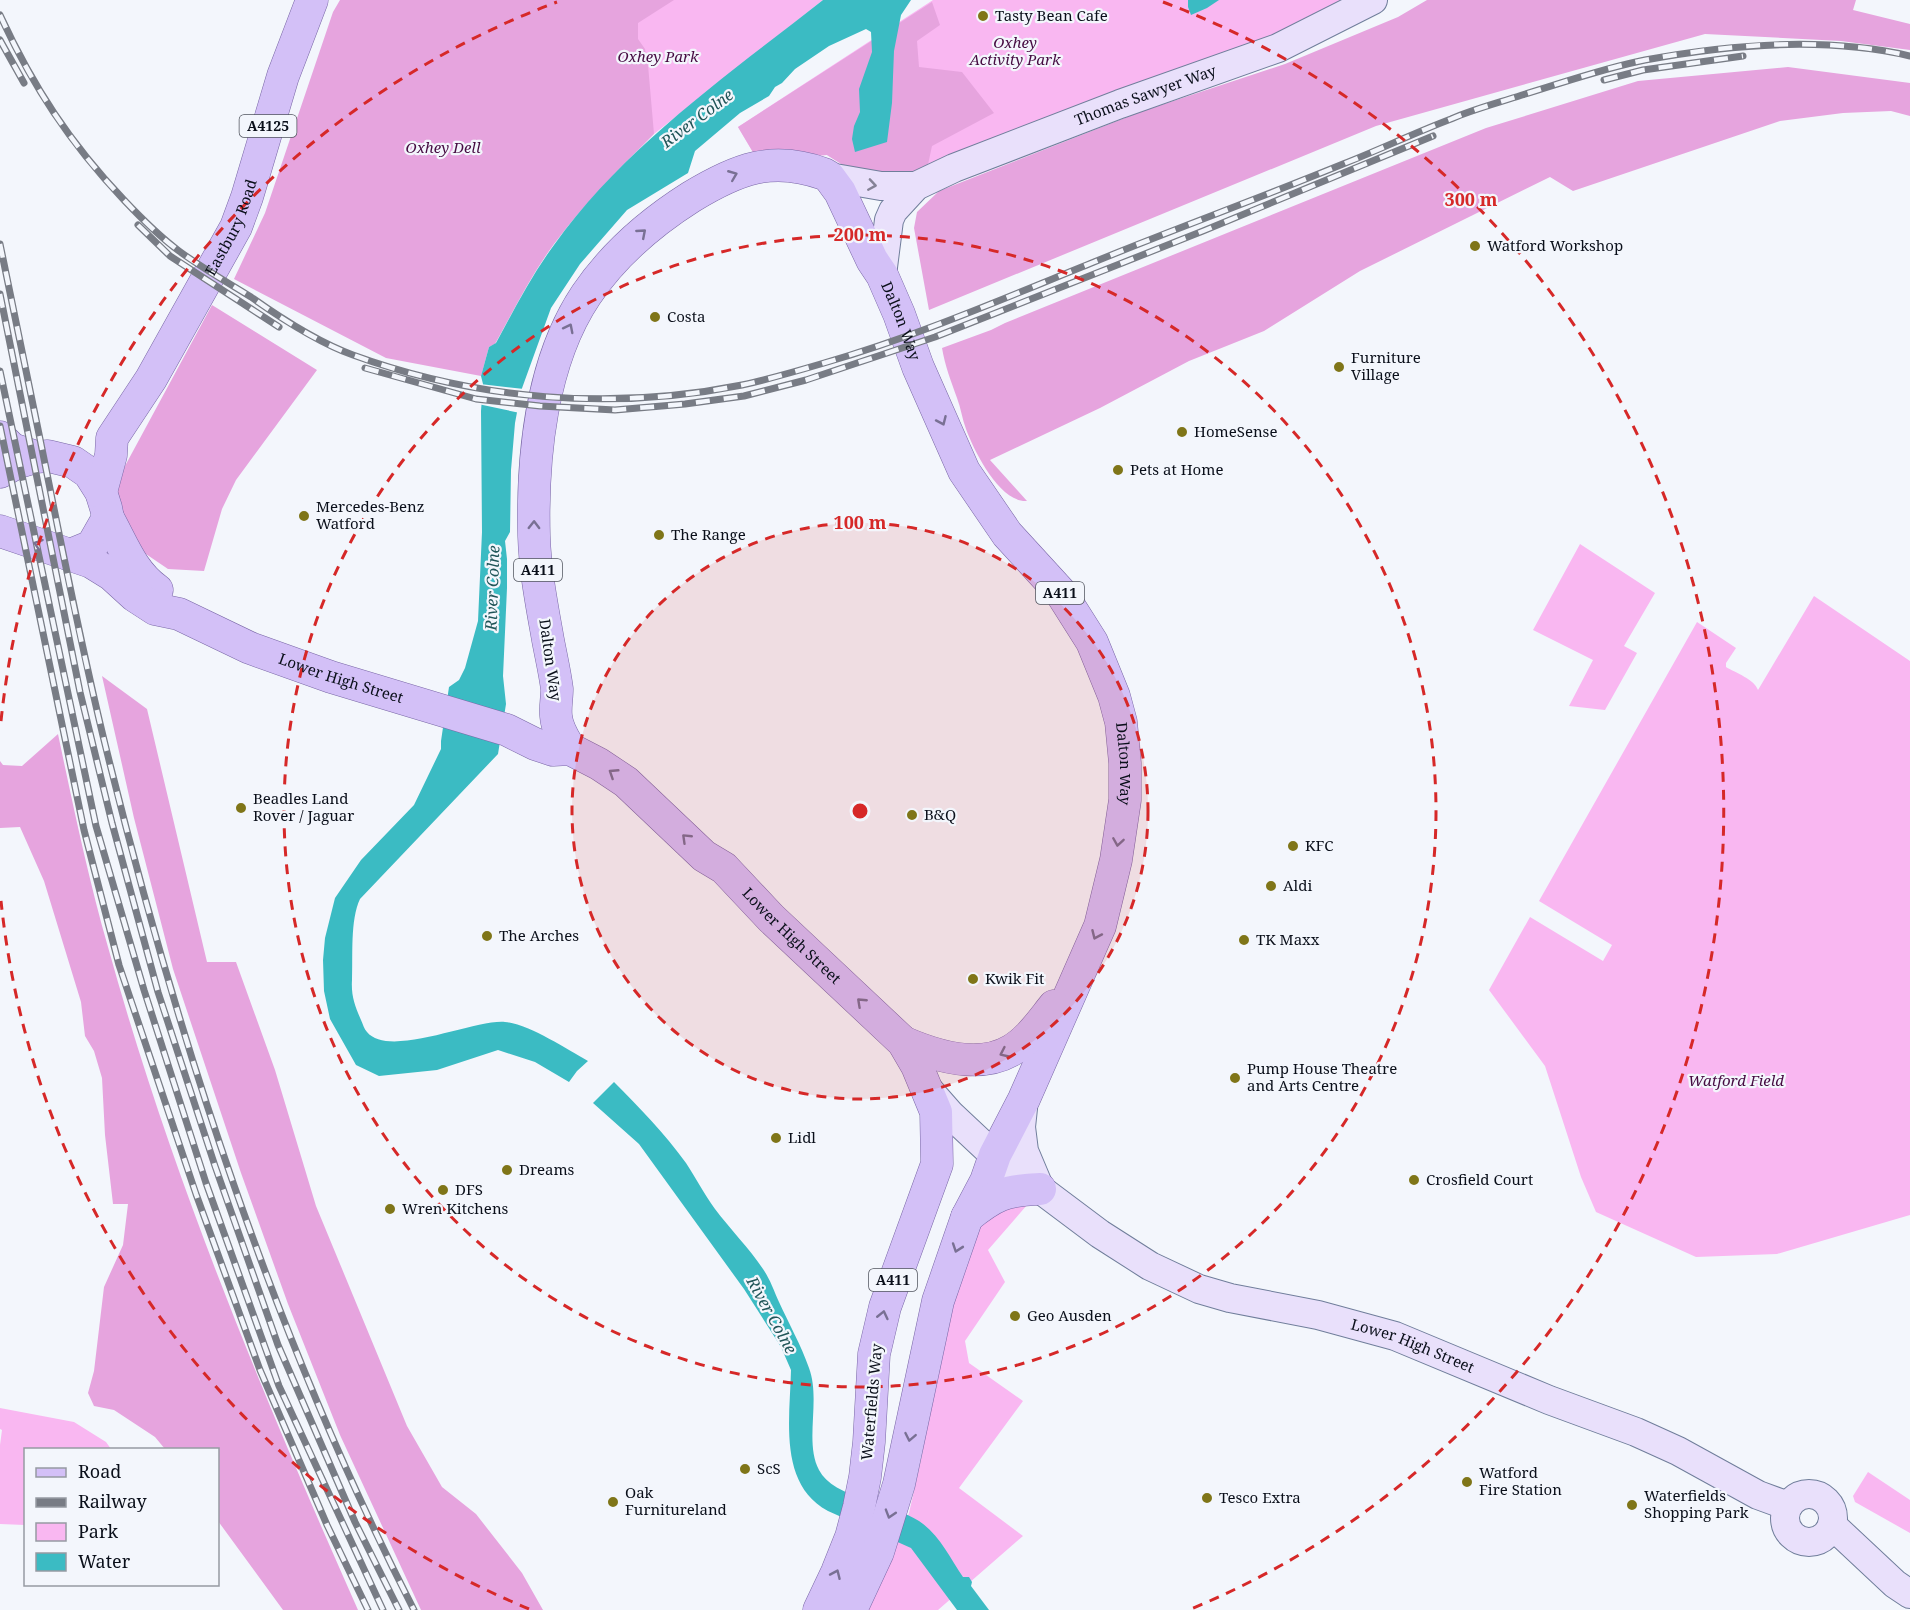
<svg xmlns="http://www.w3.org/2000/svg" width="1910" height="1610" viewBox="0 0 1910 1610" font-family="'Noto Serif',serif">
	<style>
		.green { fill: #f9b7f1 }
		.forest { fill: #e6a4de }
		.water { fill: #3bbbc3 }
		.pier { fill: #f3f6fc }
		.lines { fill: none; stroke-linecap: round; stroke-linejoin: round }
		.secondary-casing { stroke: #707e9b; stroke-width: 30 }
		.primary-casing { stroke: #7967a6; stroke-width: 33 }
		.secondary { stroke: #e9e0fb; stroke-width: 28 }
		.primary { stroke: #d3c0f7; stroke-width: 32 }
		.rail-casing { stroke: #787c85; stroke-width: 7 }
		.rail { stroke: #f3f6fc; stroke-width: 4.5; stroke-dasharray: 14; stroke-linecap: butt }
		.oneway { stroke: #797094 }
		.oneway2 { stroke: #858296 }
		.ring { fill: none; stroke: #d62828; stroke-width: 3; stroke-dasharray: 10 8 }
		.poi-dot { fill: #7f7518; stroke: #f3f6fc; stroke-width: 2 }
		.labels { text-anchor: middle; stroke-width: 4.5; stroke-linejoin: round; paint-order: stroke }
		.shield { fill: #f3f6fc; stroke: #50545e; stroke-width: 1.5 }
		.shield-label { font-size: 14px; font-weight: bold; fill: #0a0f1a }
		.poi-label { font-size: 15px; fill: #0a0f1a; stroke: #f3f6fc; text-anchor: start }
		.park-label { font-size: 15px; font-style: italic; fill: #460b42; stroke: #f3f6fc }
		.street-label { font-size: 15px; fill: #0a0f1a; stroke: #f3f6fc }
		.water-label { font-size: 16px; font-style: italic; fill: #205558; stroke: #f3f6fc }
		.centre { fill: #d62828; stroke: #f3f6fc; stroke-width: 3 }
		.ring-label { font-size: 18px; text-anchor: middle; font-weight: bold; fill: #d62828; stroke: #f3f6fc; stroke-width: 4.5; stroke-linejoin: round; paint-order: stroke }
	</style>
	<rect width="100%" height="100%" fill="#f3f6fc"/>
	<path class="green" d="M 549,0 L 823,0 L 654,134 L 631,119 Z
		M 933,0 L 1359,0 L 1345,8 L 927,169 L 865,179 L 827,155 L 757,159 L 738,127 Z
		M 1580,544 L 1655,593 L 1624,646 L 1637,653 L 1605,710 L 1569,706 L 1593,660 L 1533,630 Z
		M 1814,596 L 1910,661 L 1910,1215 L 1777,1254 L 1696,1257 L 1596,1212 L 1581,1177 L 1545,1066 L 1489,990 L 1530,917 L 1603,961 L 1612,945 L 1539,901 L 1697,622 L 1736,648 L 1726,663 L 1726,667 C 1736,673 1754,679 1758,690 Z
		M 1027,1205 L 988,1250 L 1005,1282 L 965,1341 L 969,1363 L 1023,1401 L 959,1488 L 1023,1536 L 938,1610 L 862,1610 L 897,1544 L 909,1513 L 922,1455 L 939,1346 L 973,1227 L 1000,1206 Z
		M 0,1408 L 74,1422 L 106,1442 L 111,1449 L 26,1450 L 25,1525 L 0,1524 L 0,1445 L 2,1430 L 0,1429 Z
		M 1868,1472 L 1910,1500 L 1910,1533 L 1855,1502 L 1853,1496 Z"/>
	<path class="forest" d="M 340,0 L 674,0 L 638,23 L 638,39 L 645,49 L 648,65 L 654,134 C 619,169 584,204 554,244 C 531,275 514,310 495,344 L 489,347 L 481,376 L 386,358 L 234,279 L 265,213 L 333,12 Z
		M 1427,0 L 1856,0 L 1853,10 L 1910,24 L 1910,50 L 1841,41 L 1705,34 L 1376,126 L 929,310 L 914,228 L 917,212 L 939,191 L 1140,112 L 1285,64 L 1398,17 Z
		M 932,2 L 940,25 L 917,41 L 919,67 L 962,72 L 994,113 L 932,146 L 927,169 L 920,172 L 865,179 L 827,155 L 757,159 L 738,127 Z
		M 1788,67 L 1910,83 L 1910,116 L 1891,111 L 1843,113 L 1780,121 L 1573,191 L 1550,177 L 1360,271 L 1264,331 L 1189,361 L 1100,408 L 990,460 L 1027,501 C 1000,503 974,451 966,429 C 962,419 961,408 957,398 C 951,381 945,366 942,348 L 991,330 L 1005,323 L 1486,128 L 1638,81 Z
		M 212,305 L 317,370 L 236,480 L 222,509 L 204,571 L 168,569 L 140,550 L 125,523 L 116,487 L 119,477 Z
		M 102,676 L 147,709 L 207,962 L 236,962 L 275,1070 L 316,1206 L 407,1426 L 442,1487 L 476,1514 L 522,1573 L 543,1610 L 421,1610 L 340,1435 L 288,1304 L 241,1173 L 173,969 L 134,818 Z
		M 58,734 C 73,805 88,877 108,947 C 171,1175 262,1394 358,1610 L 283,1610 L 218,1521 L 218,1450 L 165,1449 L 155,1437 L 114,1410 L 94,1406 L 88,1393 L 94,1371 L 104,1287 L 123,1245 L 128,1204 L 113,1204 L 105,1135 L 102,1078 L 94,1051 L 85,1036 L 81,1002 L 44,881 L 20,827 L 0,828 L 0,761 L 3,765 L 22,766 Z"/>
	<path class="water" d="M 823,0 L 911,0 L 901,15 L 894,51 L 892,103 L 887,142 L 855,152 L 852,139 L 854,126 L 860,112 L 859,89 L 872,52 L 871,32 L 866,29 L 829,46 L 795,69 L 782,83 L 775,87 L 769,96 L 740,113 L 695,151 L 688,173 L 627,210 L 580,264 L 551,308 L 521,391 L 515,423 L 511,470 L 510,532 L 505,541 L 507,559 L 507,588 L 503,676 L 506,704 L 498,754 L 360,899 C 350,920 353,956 352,980 C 351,996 355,1006 361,1020 C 363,1024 364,1029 367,1032 C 389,1059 475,1019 505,1022 C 529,1024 566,1049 588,1061 L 577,1071 L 569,1082 L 535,1062 L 498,1050 L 437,1070 L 379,1076 L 356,1065 L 330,1019 L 324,991 L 323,960 L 325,938 L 335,898 L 361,860 L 414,805 L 441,749 L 441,741 L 449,687 L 459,680 L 465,668 L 478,621 L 482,532 L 481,411 L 483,384 L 481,376 L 489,347 L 496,343 C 514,310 531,276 554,245 C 626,145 728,75 823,0 Z
		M 1188,0 L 1219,0 L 1207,8 L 1191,15 L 1188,7 Z
		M 614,1082 C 640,1108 664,1133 686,1163 C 696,1178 704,1194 715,1209 C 730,1229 749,1248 763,1269 C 770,1279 774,1291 779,1302 C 789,1324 801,1345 809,1368 C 821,1400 804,1442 819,1470 C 833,1498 893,1504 919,1521 C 939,1534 950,1558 963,1577 L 969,1577 L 972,1582 L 971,1586 L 989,1610 L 957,1610 L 911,1548 L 828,1511 C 778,1484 790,1418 791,1370 L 781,1347 L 744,1289 L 639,1144 L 593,1103 Z"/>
	<path class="pier" d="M 480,384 L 524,389 L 520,413 L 478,404 Z"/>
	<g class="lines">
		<g class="secondary-casing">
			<g id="secondary">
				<path d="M 829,177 L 881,186 L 916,186"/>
				<path id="s1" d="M 882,275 L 889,220 L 893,211 L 916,186 L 954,168 L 1120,104 L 1278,48 L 1373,0"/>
				<path id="s2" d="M 928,1089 L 950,1114 L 1013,1173 L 1040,1189 L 1100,1234 L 1150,1266 L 1199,1289 L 1230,1298 L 1318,1315 L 1395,1336 L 1549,1400 L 1636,1432 L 1678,1451 L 1758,1495 L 1788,1506"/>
				<path d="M 1024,1099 L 1021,1127 L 1024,1151 L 1040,1189"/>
				<circle cx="1809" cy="1518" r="24"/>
				<path d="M 1832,1525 L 1895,1584 L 1910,1594"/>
			</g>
		</g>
		<g class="primary-casing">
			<g id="primary">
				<path d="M 0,437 L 12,449 L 36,457"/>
				<path d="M 0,472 L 16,463 L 36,457 L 48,456 L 73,462 L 89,473 L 101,492 L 106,508 L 108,518 L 92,546 L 70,555"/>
				<path id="s3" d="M 101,492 L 111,455 L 112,438 L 151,379 L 236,227 L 247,197 L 283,76 L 312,0"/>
				<path d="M 108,518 C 123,545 132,572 157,590"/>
				<path id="s4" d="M 0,531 L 91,562 L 112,575 L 135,596 L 155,609 L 179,614 L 250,648 L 331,677 L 507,730 L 535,744 L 553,750 L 570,749 L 599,764 L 626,782 L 704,856 L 724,868 L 771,918 L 903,1042 L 917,1066 L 936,1112 L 937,1164 L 885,1307 L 874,1354 L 869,1442 L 865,1477 L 859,1507 L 851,1537 L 837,1572 L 819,1610"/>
				<path id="s5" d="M 570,749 C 564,739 557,729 556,716 C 555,707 557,698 557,689 C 555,673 551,656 548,640 C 542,606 535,571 534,536 C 532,458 541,362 586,295 C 613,255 650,223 691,197 C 737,169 772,155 824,174 L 829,177 L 840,192 L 872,260 L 882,275 L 899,314 L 918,367 L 964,471 L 1007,534 L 1061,593 L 1092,642 L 1114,696 L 1121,722 L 1125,763 L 1125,800 L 1116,860 L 1100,926 L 1024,1099 L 995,1155 L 986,1181 L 967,1217 L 938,1301 L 899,1484 L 878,1552 L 851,1610"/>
				<path d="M 903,1042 C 935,1056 979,1070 1012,1050 C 1029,1040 1041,1022 1054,1006"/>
				<path d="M 967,1217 C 994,1195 1005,1190 1040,1189"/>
			</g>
		</g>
		<use href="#secondary" class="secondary"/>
		<use href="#primary" class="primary"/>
		<g class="rail-casing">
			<path id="rail" d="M 0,15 C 33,87 70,143 124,200 C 141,218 159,236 179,251 C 202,268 227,282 251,297 C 282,319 317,342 353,355 C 477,400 612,411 742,385 C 770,379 797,371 824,363 C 917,336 1005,298 1094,262 C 1177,228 1260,198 1343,164 C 1379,150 1414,133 1451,119 C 1474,109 1498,103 1522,95 C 1562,83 1604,68 1645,60 C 1731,44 1824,36 1910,56
				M 0,40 L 24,83
				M 1604,80 L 1643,70 L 1743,56
				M 138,225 L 170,256 L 279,327
				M 0,244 C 13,307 26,371 39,434 C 60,538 80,642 105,744 C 178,1042 274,1337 414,1610
				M 0,294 L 80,692 L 112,823 L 158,992 L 215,1166 L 278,1345 L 355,1522 L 399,1610
				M 365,368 L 476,399 L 540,406 L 615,410 L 685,404 L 744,396 L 806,380 L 935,337 L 1203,231 L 1433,136
				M 0,371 L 96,826 L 144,990 L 206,1183 L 279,1386 L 383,1610
				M 0,426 L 84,830 L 119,965 L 196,1194 L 260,1370 L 327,1525 L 368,1610"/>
		</g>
		<use href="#rail" class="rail"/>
	</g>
	<defs><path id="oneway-chevron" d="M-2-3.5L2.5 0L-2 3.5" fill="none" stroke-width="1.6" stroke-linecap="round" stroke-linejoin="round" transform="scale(1.5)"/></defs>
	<g class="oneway">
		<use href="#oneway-chevron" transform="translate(733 175) rotate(-22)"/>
		<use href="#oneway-chevron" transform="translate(642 233) rotate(-41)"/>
		<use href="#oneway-chevron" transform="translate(569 328) rotate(-63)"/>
		<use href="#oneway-chevron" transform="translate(942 421) rotate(66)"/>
		<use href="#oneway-chevron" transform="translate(534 525) rotate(-89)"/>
		<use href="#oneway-chevron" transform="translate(38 544) rotate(-161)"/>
		<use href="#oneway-chevron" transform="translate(613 773) rotate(-147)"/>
		<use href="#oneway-chevron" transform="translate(686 838) rotate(-136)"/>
		<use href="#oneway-chevron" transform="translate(1118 842) rotate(99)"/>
		<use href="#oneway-chevron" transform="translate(1096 935) rotate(114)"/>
		<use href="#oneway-chevron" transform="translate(861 1002) rotate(-137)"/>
		<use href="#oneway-chevron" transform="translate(1004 1053) rotate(155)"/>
		<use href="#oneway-chevron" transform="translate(957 1248) rotate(109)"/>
		<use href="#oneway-chevron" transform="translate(883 1315) rotate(-77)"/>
		<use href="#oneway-chevron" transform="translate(910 1437) rotate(101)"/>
		<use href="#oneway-chevron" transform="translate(890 1514) rotate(107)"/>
		<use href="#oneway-chevron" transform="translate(836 1574) rotate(-66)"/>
	</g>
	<use class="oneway2" href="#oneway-chevron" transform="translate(872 185) rotate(9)"/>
	<circle cx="860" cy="811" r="288" fill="#d62828" fill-opacity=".12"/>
	<g class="ring">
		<circle cx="860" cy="811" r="288"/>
		<circle cx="860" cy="811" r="576"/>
		<path d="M529 1609A864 864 0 0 1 1 901M1 721A864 864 0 0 1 557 2M1163 2A864 864 0 0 1 1191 1609"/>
	</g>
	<g class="poi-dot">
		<circle cx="983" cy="16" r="6"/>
		<circle cx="1475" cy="246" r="6"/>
		<circle cx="655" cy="317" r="6"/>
		<circle cx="1339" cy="367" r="6"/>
		<circle cx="1182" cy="432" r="6"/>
		<circle cx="1118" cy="470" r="6"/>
		<circle cx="304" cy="516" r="6"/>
		<circle cx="659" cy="535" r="6"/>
		<circle cx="241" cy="808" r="6"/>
		<circle cx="912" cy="815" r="6"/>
		<circle cx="1293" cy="846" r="6"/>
		<circle cx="1271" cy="886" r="6"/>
		<circle cx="487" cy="936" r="6"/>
		<circle cx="1244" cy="940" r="6"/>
		<circle cx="973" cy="979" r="6"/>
		<circle cx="1235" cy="1078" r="6"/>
		<circle cx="776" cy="1138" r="6"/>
		<circle cx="507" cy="1170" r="6"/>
		<circle cx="1414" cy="1180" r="6"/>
		<circle cx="443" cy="1190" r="6"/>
		<circle cx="390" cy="1209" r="6"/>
		<circle cx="1015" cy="1316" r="6"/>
		<circle cx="745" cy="1469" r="6"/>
		<circle cx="1467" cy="1482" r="6"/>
		<circle cx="1207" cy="1498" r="6"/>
		<circle cx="613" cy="1502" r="6"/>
		<circle cx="1632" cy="1505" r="6"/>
	</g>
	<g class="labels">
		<g class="shield">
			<rect x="239.5" y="115" width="57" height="22" rx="4.5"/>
			<rect x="514" y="559" width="48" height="22" rx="4.5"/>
			<rect x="1036" y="582" width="48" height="22" rx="4.5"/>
			<rect x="869" y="1269" width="48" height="22" rx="4.5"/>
		</g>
		<g class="shield-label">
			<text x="268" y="131">A4125</text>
			<text x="538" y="575">A411</text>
			<text x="1060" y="598">A411</text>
			<text x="893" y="1285">A411</text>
		</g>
		<g class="poi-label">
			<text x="995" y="21">Tasty Bean Cafe</text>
			<text x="1487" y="251">Watford Workshop</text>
			<text x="667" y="322">Costa</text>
			<text x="1351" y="363">Furniture<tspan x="1351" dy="17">Village</tspan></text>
			<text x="1194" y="437">HomeSense</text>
			<text x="1130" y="475">Pets at Home</text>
			<text x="316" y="512">Mercedes-Benz<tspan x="316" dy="17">Watford</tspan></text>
			<text x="671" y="540">The Range</text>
			<text x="253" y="804">Beadles Land<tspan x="253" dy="17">Rover / Jaguar</tspan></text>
			<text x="924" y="820">B&amp;Q</text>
			<text x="1305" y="851">KFC</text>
			<text x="1283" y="891">Aldi</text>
			<text x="499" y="941">The Arches</text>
			<text x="1256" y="945">TK Maxx</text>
			<text x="985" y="984">Kwik Fit</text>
			<text x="1247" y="1074">Pump House Theatre<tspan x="1247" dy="17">and Arts Centre</tspan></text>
			<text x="788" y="1143">Lidl</text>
			<text x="519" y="1175">Dreams</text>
			<text x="1426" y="1185">Crosfield Court</text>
			<text x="455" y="1195">DFS</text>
			<text x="402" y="1214">Wren Kitchens</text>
			<text x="1027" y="1321">Geo Ausden</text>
			<text x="757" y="1474">ScS</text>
			<text x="1479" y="1478">Watford<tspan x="1479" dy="17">Fire Station</tspan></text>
			<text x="625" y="1498">Oak<tspan x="625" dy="17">Furnitureland</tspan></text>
			<text x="1644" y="1501">Waterfields<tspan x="1644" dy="17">Shopping Park</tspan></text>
			<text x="1219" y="1503">Tesco Extra</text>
		</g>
		<g class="park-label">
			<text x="1015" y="48">Oxhey<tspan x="1015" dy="17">Activity Park</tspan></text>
			<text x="658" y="62">Oxhey Park</text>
			<text x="443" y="153">Oxhey Dell</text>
			<text x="1736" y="1086">Watford Field</text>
		</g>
		<g class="street-label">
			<text dy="5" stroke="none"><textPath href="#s1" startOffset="346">Thomas Sawyer Way</textPath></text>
			<text dy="5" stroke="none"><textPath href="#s3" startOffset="298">Eastbury Road</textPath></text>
			<text dy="5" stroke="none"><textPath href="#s5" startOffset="921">Dalton Way</textPath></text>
			<text transform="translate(550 660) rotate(82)" y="5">Dalton Way</text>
			<text dy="5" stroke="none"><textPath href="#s4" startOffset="375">Lower High Street</textPath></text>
			<text dy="5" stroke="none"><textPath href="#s5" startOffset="1425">Dalton Way</textPath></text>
			<text dy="5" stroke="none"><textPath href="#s4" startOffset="908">Lower High Street</textPath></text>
			<text dy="5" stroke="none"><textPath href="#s2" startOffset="561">Lower High Street</textPath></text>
			<text transform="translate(872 1402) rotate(-85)" y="5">Waterfields Way</text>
		</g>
		<g class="water-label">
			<text transform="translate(697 118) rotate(-37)" y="6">River Colne</text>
			<text transform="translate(492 588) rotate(-88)" y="6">River Colne</text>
			<text transform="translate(772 1315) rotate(61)" y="6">River Colne</text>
		</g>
	</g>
	<circle cx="860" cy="811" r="9" class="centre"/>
	<g class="ring-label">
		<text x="1471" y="206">300 m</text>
		<text x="860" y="241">200 m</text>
		<text x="860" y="529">100 m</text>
	</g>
	<rect x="24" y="1448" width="195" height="138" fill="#f3f6fc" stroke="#969aa2" stroke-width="1.5"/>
	<rect x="36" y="1468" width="30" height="9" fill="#d3c0f7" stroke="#969aa2" stroke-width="1.5"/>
	<text x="78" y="1478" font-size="18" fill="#0a0f1a">Road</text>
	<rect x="36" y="1498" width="30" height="9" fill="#787c85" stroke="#969aa2" stroke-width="1.5"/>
	<text x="78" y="1508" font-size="18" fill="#0a0f1a">Railway</text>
	<rect x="36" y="1523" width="30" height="18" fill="#f9b7f1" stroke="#969aa2" stroke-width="1.5"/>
	<text x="78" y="1538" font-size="18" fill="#0a0f1a">Park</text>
	<rect x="36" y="1553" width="30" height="18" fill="#3bbbc3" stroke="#969aa2" stroke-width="1.5"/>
	<text x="78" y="1568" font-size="18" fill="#0a0f1a">Water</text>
</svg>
